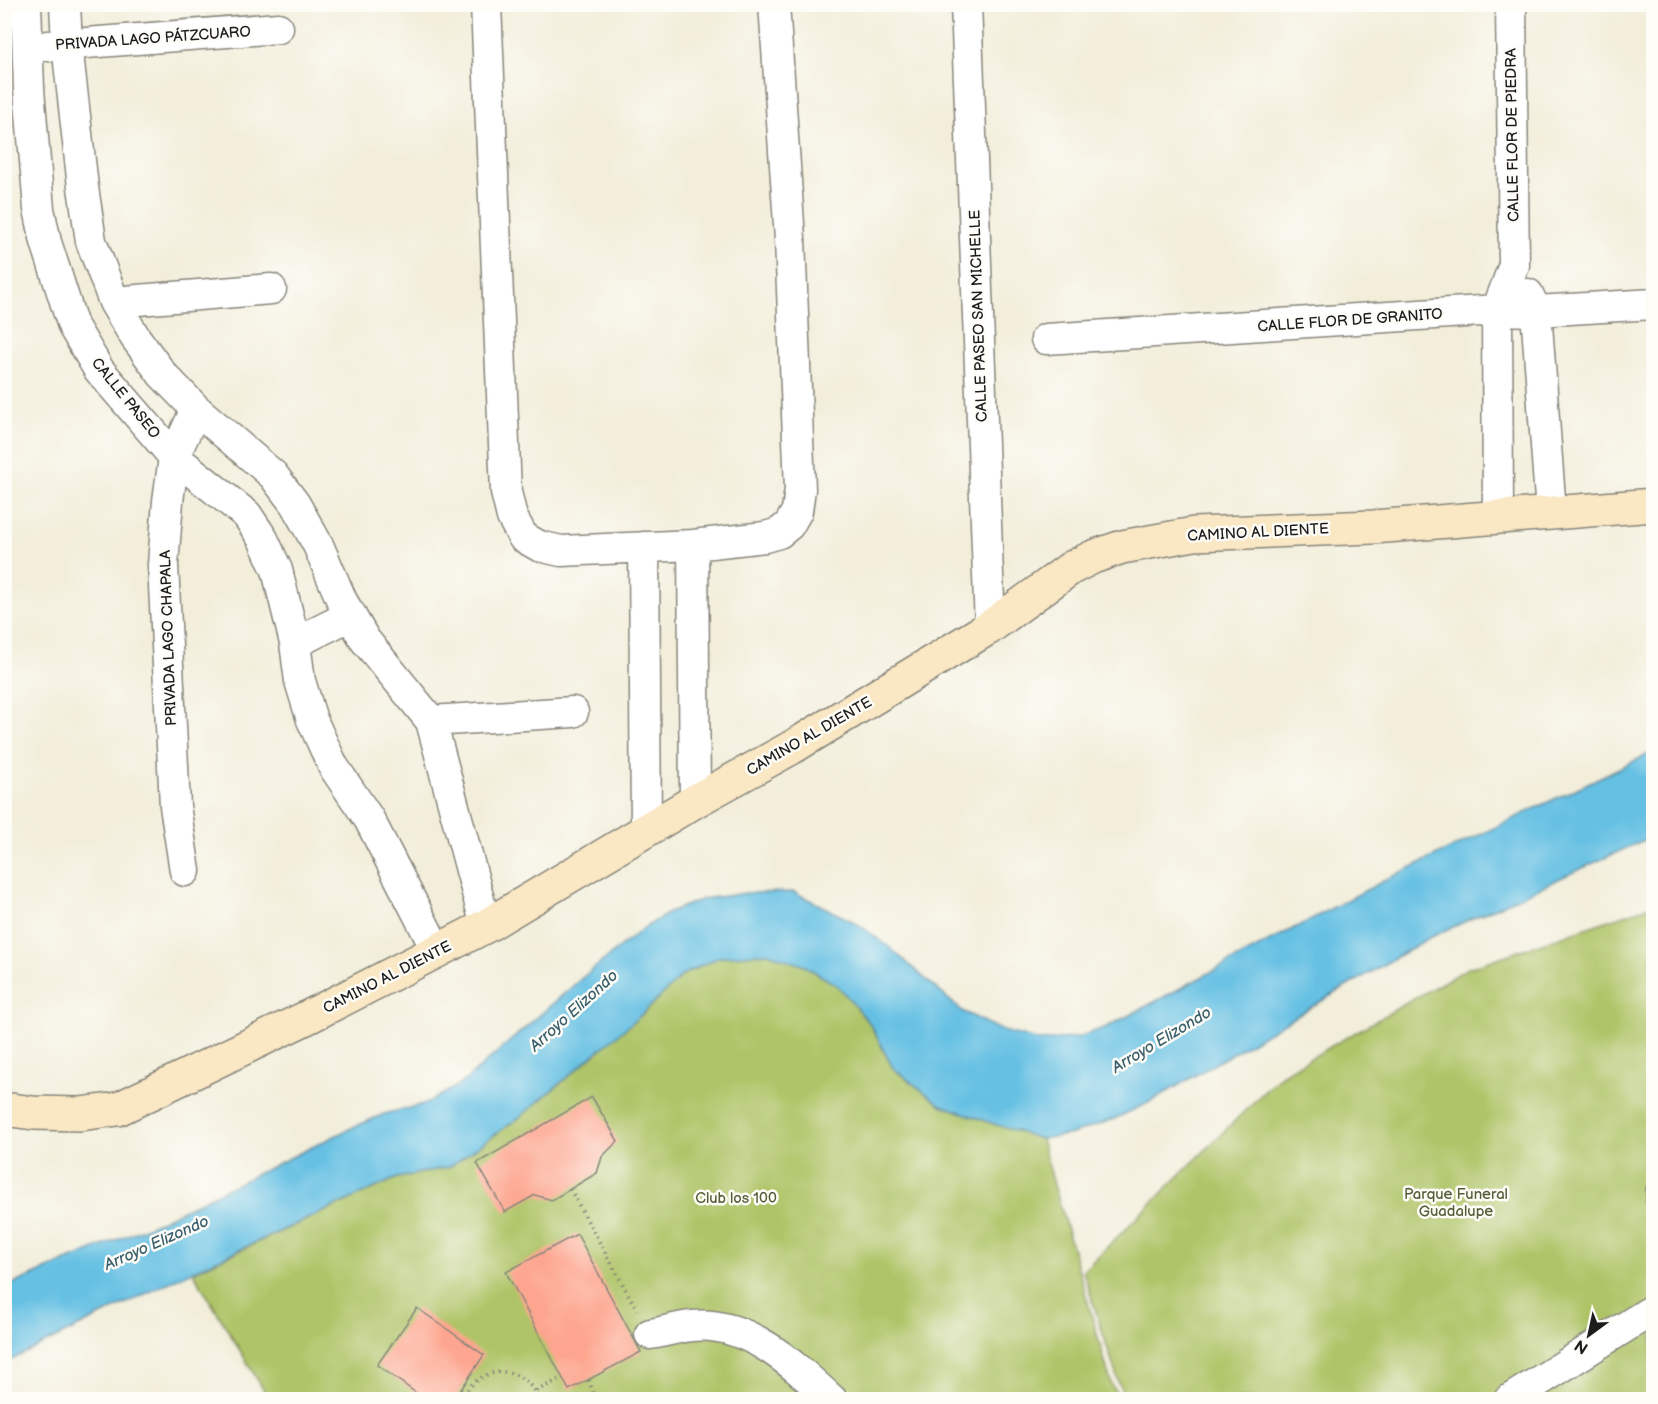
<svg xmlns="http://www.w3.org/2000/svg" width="1658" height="1404" viewBox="0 0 1658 1404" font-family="'Balsamiq Sans',sans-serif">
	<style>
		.green { fill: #afc468; stroke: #667042; stroke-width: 1.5 }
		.water { fill: #65c0e3; stroke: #406e80; stroke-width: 1.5 }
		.building { fill: #fda58e }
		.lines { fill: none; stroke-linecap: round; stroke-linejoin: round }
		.lane-casing { stroke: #87857b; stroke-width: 18 }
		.street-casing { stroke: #87857b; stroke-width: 33 }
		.secondary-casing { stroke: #87857b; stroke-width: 36 }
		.path { stroke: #87857b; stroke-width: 4; stroke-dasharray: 1.5 4.5; stroke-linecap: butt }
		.lane { stroke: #fff; stroke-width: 15 }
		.street { stroke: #fff; stroke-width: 30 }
		.secondary { stroke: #fae7c3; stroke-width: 33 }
		.labels { text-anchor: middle; stroke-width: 5; stroke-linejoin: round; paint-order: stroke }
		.street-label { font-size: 15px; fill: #1c1c1c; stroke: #fdfcf7 }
		.park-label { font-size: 15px; fill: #575f3a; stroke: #fdfcf7 }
		.water-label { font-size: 16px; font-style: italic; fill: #395e6c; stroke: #fdfcf7 }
	</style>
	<rect width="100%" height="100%" fill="#fdfcf7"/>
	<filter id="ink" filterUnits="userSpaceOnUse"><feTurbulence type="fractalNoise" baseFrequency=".0167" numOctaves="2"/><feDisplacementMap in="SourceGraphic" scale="12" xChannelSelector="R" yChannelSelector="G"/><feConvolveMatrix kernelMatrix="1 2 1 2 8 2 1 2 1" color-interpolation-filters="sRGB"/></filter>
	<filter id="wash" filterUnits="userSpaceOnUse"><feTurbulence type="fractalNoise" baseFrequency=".008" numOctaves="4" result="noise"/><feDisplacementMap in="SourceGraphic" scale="24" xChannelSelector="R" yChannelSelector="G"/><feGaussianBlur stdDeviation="1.35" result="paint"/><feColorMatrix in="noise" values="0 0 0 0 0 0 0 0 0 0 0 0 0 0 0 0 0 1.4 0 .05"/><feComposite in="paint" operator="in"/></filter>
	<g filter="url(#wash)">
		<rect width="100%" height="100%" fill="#f2eeda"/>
		<path class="green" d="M 1653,905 L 1653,1399 L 1128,1399 L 1120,1387 L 1083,1271 L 1281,1075 L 1466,969 Z
			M 768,953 L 805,966 L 839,986 L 870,1024 L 893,1068 L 941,1105 L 1041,1139 L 1112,1386 L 1120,1399 L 269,1399 L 193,1272 L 397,1178 L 449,1167 L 520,1117 L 640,1016 L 684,974 L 719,957 Z"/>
		<path class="water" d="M 1653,752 L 1653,836 L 1429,938 L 1150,1102 L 1114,1119 L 1073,1134 L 1041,1139 L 994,1124 L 941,1105 L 893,1068 L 870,1024 L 838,986 L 805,966 L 768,953 L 719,957 L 684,974 L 640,1016 L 520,1117 L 449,1167 L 397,1178 L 182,1276 L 5,1363 L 5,1287 L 154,1224 L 347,1130 L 384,1114 L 425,1104 L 461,1084 L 582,978 L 642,929 L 672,911 L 703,899 L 746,893 L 794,892 L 856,923 L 888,946 L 962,1011 L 1003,1031 L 1041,1041 L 1078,1037 L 1107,1027 L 1389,878 Z"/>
		<g id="blocks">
			<path class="building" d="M 592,1097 L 618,1141 L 602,1157 L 597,1173 L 552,1200 L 535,1195 L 505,1212 L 477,1163 Z
				M 577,1234 L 641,1352 L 569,1390 L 506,1272 Z
				M 417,1308 L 484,1355 L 454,1400 L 426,1400 L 377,1365 Z"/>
		</g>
	</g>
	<g filter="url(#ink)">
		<use href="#blocks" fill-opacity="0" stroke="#87857b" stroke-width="1.5"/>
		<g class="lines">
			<g class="lane-casing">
				<path id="lane" d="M 1654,1190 L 1654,1202"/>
			</g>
			<g class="street-casing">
				<path id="street" d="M 26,4 L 29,89 L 39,209 L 46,242 L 73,326 L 99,370 L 174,457 L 247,515 L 263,539 L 277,570 L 295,643 L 300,681 L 312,720 L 333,766 L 369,819 L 437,951
					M 65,4 L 67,45 L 83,187 L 91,241 L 114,302 L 135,337 L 162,374 L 196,409 L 273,475 L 295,504 L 318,545 L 342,601 L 365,640 L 431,721 L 486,926
					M 486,4 L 506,492 L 512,517 L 523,537 L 539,546 L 561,551 L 693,545 L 765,537 L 779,533 L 789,525 L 797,511 L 800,489 L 790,239 L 774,4
					M 966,4 L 990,627
					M 48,46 L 278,28
					M 1528,294 L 1536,311 L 1551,513
					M 114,302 L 271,289
					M 1046,339 L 1497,310 L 1536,311 L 1654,304
					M 1498,516 L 1497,310 L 1514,265 L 1511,4
					M 693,545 L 695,801
					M 644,547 L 646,829
					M 295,643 L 351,615
					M 431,721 L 573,712
					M 185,871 L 175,806 L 163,565 L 168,501 L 174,457 L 196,409
					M 650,1334 C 664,1332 678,1327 692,1326 C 747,1320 794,1365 832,1400
					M 1509,1400 L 1654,1309"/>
			</g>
			<g class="secondary-casing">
				<path id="secondary" d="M 4,1109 L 33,1113 L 80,1114 L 118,1109 L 310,1016 L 486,926 L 695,801 L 791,748 L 990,627 L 1071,568 L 1093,557 L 1122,547 L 1194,534 L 1373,527 L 1654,505"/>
			</g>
			<path class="path" d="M 570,1189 L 637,1310
				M 589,1380 L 595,1400
				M 536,1391 L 562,1378
				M 461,1400 C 479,1364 522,1361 539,1400"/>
			<use href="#lane" class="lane"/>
			<use href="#street" class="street"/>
			<use href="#secondary" class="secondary"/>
		</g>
	</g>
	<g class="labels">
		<g class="street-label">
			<text transform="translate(153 38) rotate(-4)" y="5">PRIVADA LAGO PÁTZCUARO</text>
			<text transform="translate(1512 135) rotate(-91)" y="5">CALLE FLOR DE PIEDRA</text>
			<text transform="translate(978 316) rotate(-92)" y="5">CALLE PASEO SAN MICHELLE</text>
			<text transform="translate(1350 320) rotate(-4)" y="5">CALLE FLOR DE GRANITO</text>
			<text transform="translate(126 398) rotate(51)" y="5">CALLE PASEO</text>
			<text transform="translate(1258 532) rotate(-3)" y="5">CAMINO AL DIENTE</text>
			<text transform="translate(168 638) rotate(-92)" y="5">PRIVADA LAGO CHAPALA</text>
			<text transform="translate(809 736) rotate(-30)" y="5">CAMINO AL DIENTE</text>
			<text transform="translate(387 977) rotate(-27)" y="5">CAMINO AL DIENTE</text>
		</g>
		<g class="park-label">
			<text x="1456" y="1199">Parque Funeral<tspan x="1456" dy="17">Guadalupe</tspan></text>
			<text x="736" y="1203">Club los 100</text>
		</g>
		<g class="water-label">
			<text transform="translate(573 1010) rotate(-42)" y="6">Arroyo Elizondo</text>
			<text transform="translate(1161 1039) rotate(-31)" y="6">Arroyo Elizondo</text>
			<text transform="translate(156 1242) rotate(-24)" y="6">Arroyo Elizondo</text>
		</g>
	</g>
	<rect width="1658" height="1404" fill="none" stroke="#fdfcf7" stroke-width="24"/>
	<g transform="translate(1589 1335) rotate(213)" stroke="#fdfcf7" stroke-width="4.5" paint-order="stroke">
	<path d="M0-4.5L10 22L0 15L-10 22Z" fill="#1c1c1c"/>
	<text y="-9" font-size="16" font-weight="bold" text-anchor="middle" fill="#1c1c1c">N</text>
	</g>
</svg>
